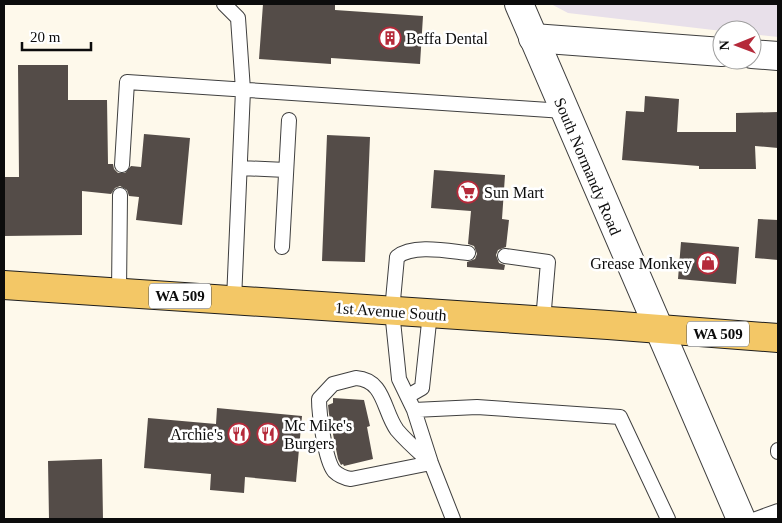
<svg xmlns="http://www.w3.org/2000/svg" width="782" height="523" viewBox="0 0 782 523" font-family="Georgia,serif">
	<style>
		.industrial { fill: #e8e0ea }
		.building { fill: #544c48 }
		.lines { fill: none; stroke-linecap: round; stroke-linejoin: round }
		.service-casing { stroke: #3f3f3f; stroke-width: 16 }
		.minor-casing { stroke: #3f3f3f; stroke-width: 30 }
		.tertiary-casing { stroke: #3f3f3f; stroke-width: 30 }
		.primary-casing { stroke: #1d1d1d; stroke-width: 30 }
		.service { stroke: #fff; stroke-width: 14 }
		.minor { stroke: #fff; stroke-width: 28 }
		.tertiary { stroke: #fff; stroke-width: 28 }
		.primary { stroke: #f3c766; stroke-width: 28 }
		.labels { text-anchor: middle; stroke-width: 5; stroke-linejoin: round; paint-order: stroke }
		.shield { fill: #fff; stroke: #555; stroke-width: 1 }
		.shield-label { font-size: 15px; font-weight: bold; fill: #0c0c0c }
		.poi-label { font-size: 16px; fill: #0c0c0c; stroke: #fff; text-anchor: start }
		.street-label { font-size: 16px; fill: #0c0c0c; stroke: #fff }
	</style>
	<rect width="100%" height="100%" fill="#fef9eb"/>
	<path class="industrial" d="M 551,4 L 778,4 L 778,37 L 752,34 L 752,30 L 722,31 L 568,13 Z"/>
	<path class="building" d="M 263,4 L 335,4 L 335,10 L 423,16 L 420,64 L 331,58 L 331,64 L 259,59 Z
		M 18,65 L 68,65 L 68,100 L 107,100 L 108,164 L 113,164 L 114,169 L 118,173 L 125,173 L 131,166 L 141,167 L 144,134 L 190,138 L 182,225 L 136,220 L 139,197 L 129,196 L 127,190 L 120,186 L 115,188 L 111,194 L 82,191 L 82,235 L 4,236 L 4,177 L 19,177 Z
		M 645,96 L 679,99 L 677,132 L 736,132 L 736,113 L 778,112 L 778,148 L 755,146 L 756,169 L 699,169 L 699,166 L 622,160 L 626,111 L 644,112 Z
		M 327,135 L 370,137 L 365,262 L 322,261 Z
		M 434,170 L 505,175 L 502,219 L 509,220 L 506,247 L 498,250 L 496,255 L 499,263 L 505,265 L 504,270 L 467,267 L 467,262 L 475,259 L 477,254 L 474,246 L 468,244 L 471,211 L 431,208 Z
		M 758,219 L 778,220 L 778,260 L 755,258 Z
		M 681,242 L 739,247 L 736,284 L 678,279 Z
		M 333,398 L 364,400 L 370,426 L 367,427 L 373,459 L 344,466 L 343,464 L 341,465 L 338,459 L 329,414 L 328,405 L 333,403 Z
		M 217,408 L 302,416 L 296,482 L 245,477 L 244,493 L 210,490 L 211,474 L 144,468 L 148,418 L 216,424 Z
		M 102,459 L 103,519 L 49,519 L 48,461 Z"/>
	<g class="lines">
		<g class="service-casing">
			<path id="service" d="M 224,4 L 238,18 L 243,90 L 234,300
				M 122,165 L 127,82 L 564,111
				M 240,168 L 286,170
				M 282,247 L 289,120
				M 505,256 L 548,262 L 543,321
				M 119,292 L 120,195
				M 356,378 C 385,380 383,411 397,430 C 407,442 420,453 431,463 L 351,479 C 345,478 339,476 334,471 C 325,460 319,413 319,399 L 333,384 Z
				M 408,396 L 422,388 L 430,313
				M 414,410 L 477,407 L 620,417 L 668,519
				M 778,450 L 778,452
				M 453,519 L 431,463 L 414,410 L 399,379 L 392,311 L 397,257 C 413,244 448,251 468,253
				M 756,519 L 778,511"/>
		</g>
		<g class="minor-casing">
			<path id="minor" d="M 533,38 L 722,52
				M 752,54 L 778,56"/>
		</g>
		<g class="tertiary-casing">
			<path id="tertiary" d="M 519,4 L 741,519"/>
		</g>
		<g class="primary-casing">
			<path id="primary" d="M 4,285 L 608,325 L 778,338"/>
		</g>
		<use href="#service" class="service"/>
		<use href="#minor" class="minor"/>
		<use href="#tertiary" class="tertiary"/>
		<use href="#primary" class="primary"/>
	</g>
	<defs>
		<g id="building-ring" transform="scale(1.125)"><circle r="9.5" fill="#fff" stroke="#b52a3a" stroke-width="1.5"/><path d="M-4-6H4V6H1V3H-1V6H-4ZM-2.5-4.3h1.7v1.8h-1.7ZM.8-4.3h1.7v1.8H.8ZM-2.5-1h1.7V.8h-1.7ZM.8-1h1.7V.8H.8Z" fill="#b52a3a"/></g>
		<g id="supermarket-ring" transform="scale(1.125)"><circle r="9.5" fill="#fff" stroke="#b52a3a" stroke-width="1.5"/><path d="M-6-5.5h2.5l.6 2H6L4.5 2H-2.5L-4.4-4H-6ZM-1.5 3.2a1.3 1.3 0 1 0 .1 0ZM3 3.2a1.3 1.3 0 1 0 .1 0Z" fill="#b52a3a"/></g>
		<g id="shop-ring" transform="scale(1.125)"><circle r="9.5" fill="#fff" stroke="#b52a3a" stroke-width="1.5"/><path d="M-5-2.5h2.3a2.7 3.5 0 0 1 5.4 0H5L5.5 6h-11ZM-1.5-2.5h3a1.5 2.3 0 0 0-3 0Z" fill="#b52a3a"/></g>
		<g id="restaurant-ring" transform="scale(1.125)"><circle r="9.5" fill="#fff" stroke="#b52a3a" stroke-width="1.5"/><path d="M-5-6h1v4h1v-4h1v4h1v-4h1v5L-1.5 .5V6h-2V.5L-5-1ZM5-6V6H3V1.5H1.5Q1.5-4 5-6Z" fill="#b52a3a"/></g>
	</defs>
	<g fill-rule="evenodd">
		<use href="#building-ring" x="390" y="38"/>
		<use href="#supermarket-ring" x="468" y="192"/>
		<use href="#shop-ring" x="708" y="263"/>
		<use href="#restaurant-ring" x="239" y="434"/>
		<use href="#restaurant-ring" x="268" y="434"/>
	</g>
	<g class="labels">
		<g class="shield">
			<rect x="149" y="283.5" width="62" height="25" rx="4"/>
			<rect x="687" y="321.5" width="62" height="25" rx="4"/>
		</g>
		<g class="shield-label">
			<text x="180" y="301">WA 509</text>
			<text x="718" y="339">WA 509</text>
		</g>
		<g class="poi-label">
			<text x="406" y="44">Beffa Dental</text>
			<text x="484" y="198">Sun Mart</text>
			<text x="692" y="269" text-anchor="end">Grease Monkey</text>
			<text x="284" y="431">Mc Mike's<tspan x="284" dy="18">Burgers</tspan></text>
			<text x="223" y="440" text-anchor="end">Archie's</text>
		</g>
		<g class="street-label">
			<text transform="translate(588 166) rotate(67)" y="6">South Normandy Road</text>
			<text transform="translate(391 311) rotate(4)" y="6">1st Avenue South</text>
		</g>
	</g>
	<rect width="782" height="523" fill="none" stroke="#0c0c0c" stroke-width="10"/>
	<g transform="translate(737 45) rotate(269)"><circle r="24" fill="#ffffff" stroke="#9e9e9e"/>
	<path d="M0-4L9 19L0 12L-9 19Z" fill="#b52a3a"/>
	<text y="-8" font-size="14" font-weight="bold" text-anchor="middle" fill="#0c0c0c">N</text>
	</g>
	<path d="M22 42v8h69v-8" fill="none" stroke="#0c0c0c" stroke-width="2.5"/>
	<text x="30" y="42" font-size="15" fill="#0c0c0c" stroke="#ffffff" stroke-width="4" paint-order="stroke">20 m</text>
</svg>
